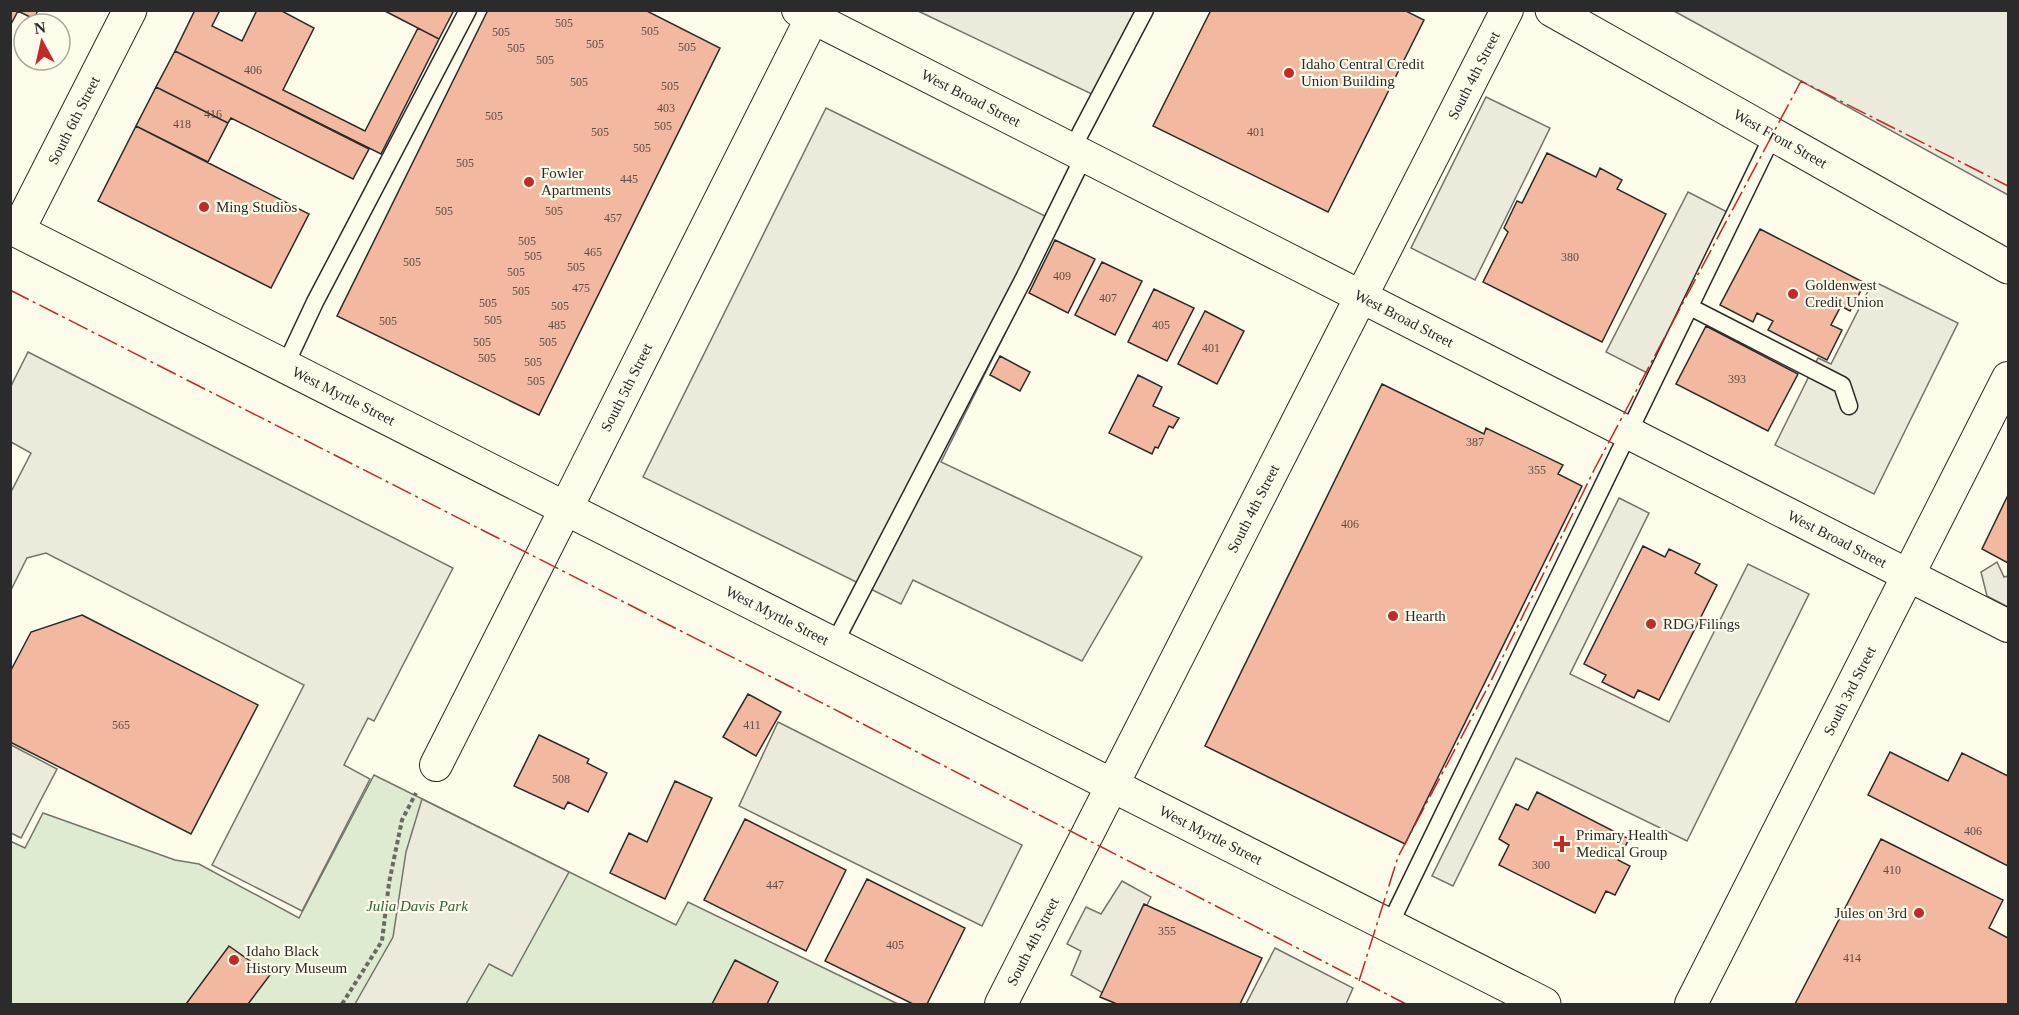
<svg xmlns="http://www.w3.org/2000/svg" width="2019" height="1015" viewBox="0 0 2019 1015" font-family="Georgia,serif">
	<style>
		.green { fill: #deebd1; stroke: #74746e; stroke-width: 1.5 }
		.parking { fill: #eceadb; stroke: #74746e; stroke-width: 1.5 }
		.building { fill: #f2b8a0; stroke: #2b2b2b; stroke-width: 1.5 }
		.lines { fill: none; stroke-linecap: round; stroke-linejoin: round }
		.lane-casing { stroke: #2b2b2b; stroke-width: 19 }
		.street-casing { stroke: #2b2b2b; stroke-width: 34 }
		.secondary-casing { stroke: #2b2b2b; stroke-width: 35 }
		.primary-casing { stroke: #2b2b2b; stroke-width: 35 }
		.path { stroke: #6a6964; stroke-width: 4; stroke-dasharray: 4.5 3; stroke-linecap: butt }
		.lane { stroke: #fdfbea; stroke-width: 16 }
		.street { stroke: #fdfbea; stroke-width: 32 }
		.secondary { stroke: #fdfbea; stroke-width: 33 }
		.primary { stroke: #fdfbea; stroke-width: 33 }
		.power { stroke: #c62828; stroke-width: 1.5; stroke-dasharray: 21 4.5 3 4.5; stroke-linecap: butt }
		.poi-dot { fill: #c62828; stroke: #fdfbea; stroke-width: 2 }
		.labels { text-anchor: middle; stroke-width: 4.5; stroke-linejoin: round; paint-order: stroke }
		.number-label { font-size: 12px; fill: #5d4e48 }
		.poi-label { font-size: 15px; fill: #2b2b2b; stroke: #fdfbea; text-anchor: start }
		.street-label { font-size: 15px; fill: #2b2b2b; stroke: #fdfbea }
		.park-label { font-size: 15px; font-style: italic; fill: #34623c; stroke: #fdfbea }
	</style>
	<rect width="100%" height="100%" fill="#fdfbea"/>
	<path class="green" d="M 374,775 L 676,925 L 688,902 L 898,1004 L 11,1004 L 10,841 L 25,848 L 43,813 L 175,860 L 199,864 L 299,918 Z"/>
	<path class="parking" d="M 918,11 L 1140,11 L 1098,97 Z
		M 1674,11 L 2008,11 L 2008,195 Z
		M 1486,97 L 1550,128 L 1475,280 L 1411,248 Z
		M 826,108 L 1049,218 L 1052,239 L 941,462 L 1142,557 L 1082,661 L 913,580 L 901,604 L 643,477 Z
		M 1688,192 L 1741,219 L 1659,379 L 1606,352 Z
		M 1873,281 L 1958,323 L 1874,494 L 1775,445 L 1818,358 L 1831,364 Z
		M 28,352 L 453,568 L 374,721 L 368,718 L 344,765 L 370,779 L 302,911 L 212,865 L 304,685 L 46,553 L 27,558 L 11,590 L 11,492 L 31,453 L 11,442 L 11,386 Z
		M 1619,498 L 1649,513 L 1570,674 L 1669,722 L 1748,564 L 1809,594 L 1687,841 L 1516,758 L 1453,886 L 1432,876 Z
		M 1997,562 L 2004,577 L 2008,576 L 2008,607 L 1987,596 L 1981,572 Z
		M 778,722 L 1022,845 L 982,926 L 739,806 Z
		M 11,745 L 57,769 L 21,838 L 11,833 Z
		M 422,799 L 569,872 L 512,976 L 489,964 L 466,1004 L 355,1004 L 393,937 L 406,852 Z
		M 1122,881 L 1151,897 L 1103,993 L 1071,975 L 1081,951 L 1067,944 L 1086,907 L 1101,914 Z
		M 1275,948 L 1353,988 L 1346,1004 L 1246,1004 Z"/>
	<path class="building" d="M 10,10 L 38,10 L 34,19 L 18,11 L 10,26 Z
		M 195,10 L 220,10 L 212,26 L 242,41 L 257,10 L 280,10 L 314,28 L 283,90 L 365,131 L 418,28 L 439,39 L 381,154 L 175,51 Z
		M 383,10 L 454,10 L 439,39 Z
		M 488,10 L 645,10 L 720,48 L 539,415 L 337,316 Z
		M 1211,10 L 1404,10 L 1424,20 L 1328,212 L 1153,126 Z
		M 175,51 L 369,149 L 353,179 L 231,118 L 228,123 L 156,87 Z
		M 156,87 L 228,123 L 208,162 L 136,126 Z
		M 136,126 L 309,214 L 271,288 L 98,201 Z
		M 1547,153 L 1596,177 L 1600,168 L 1622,180 L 1617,189 L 1666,214 L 1602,342 L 1483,282 L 1508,232 L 1504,228 L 1517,201 L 1522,203 Z
		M 1760,229 L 1865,283 L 1850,311 L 1841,306 L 1831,325 L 1842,330 L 1827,360 L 1768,330 L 1773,321 L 1757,313 L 1753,322 L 1720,305 Z
		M 1055,240 L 1095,259 L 1068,313 L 1029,293 Z
		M 1102,262 L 1142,281 L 1115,335 L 1075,315 Z
		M 1154,289 L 1194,308 L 1167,361 L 1128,342 Z
		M 1205,311 L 1244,331 L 1217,384 L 1178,364 Z
		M 1706,326 L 1798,374 L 1768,431 L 1676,384 Z
		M 1000,356 L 1030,372 L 1020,391 L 990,375 Z
		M 1138,375 L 1162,387 L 1153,406 L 1179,418 L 1173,428 L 1169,426 L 1158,448 L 1155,447 L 1152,454 L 1109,433 Z
		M 1382,384 L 1484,434 L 1486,428 L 1563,465 L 1558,474 L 1582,486 L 1405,844 L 1205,746 Z
		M 2008,495 L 2008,563 L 1982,549 Z
		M 1643,546 L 1665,557 L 1669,549 L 1700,564 L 1695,573 L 1717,585 L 1659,700 L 1638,690 L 1634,698 L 1602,682 L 1606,675 L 1584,664 Z
		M 82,615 L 258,705 L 191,834 L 10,742 L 10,672 L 31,632 Z
		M 748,694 L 781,712 L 756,756 L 723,737 Z
		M 539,735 L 589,759 L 587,763 L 607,773 L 588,812 L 568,802 L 564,809 L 514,786 Z
		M 1890,752 L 1948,781 L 1962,753 L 2008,776 L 2008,866 L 1868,795 Z
		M 675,781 L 712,798 L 665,899 L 610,873 L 629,833 L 647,842 Z
		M 1537,792 L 1629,839 L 1618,860 L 1630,866 L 1615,895 L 1606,891 L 1595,913 L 1499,865 L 1509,845 L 1499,839 L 1516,804 L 1528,810 Z
		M 745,819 L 846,870 L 806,951 L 704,900 Z
		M 1881,839 L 2003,900 L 1989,928 L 2008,938 L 2008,1004 L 1795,1004 Z
		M 867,879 L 965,928 L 927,1004 L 913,1004 L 825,961 Z
		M 1144,904 L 1262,958 L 1240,1004 L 1117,1004 L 1100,997 Z
		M 229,946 L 270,975 L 248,1004 L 186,1004 Z
		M 735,960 L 778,982 L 767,1004 L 712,1004 Z"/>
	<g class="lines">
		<g class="lane-casing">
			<path id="lane" d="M 1072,149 L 1145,10
				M 1690,307 L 1842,385 L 1849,406
				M 285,366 L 315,302 L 468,10
				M 834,644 L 1024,278 L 1084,156
				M 1389,926 L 1773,135"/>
		</g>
		<g class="street-casing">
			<g id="street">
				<path id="s1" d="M 798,10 L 2008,626"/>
				<path d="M 436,765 L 566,508"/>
				<path id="s2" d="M 1001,1004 L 1507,10"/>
				<path id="s3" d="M 1691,1004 L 2008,378"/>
			</g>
		</g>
		<g class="secondary-casing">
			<g id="secondary">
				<path id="s4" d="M 18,230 L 130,10"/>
				<path id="s5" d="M 566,508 L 816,10"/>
			</g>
		</g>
		<g class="primary-casing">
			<g id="primary">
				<path id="s6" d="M 1552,10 L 2008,267"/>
				<path id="s7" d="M 10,227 L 1544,1004"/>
			</g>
		</g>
		<path class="path" d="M 342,1004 L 382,941 L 389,883 L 402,820 L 416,793"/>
		<use href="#lane" class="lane"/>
		<use href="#street" class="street"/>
		<use href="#secondary" class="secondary"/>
		<use href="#primary" class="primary"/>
		<path class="power" d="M 10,290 L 793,688 L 1406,1004
			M 1359,981 L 1398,857 L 1490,683 L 1594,470 L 1801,81 L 2008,186"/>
	</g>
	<g class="poi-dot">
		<circle cx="1289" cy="73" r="6"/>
		<circle cx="529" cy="182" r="6"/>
		<circle cx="204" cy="207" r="6"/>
		<circle cx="1793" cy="294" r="6"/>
		<circle cx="1393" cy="616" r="6"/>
		<circle cx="1651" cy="624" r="6"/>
		<path d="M1559 835h6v6h6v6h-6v6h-6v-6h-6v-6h6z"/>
		<circle cx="1919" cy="913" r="6"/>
		<circle cx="234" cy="960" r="6"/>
	</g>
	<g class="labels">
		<g class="number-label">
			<text x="564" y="27">505</text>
			<text x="650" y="35">505</text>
			<text x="501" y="36">505</text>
			<text x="595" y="48">505</text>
			<text x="687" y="51">505</text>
			<text x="516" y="52">505</text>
			<text x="545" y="64">505</text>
			<text x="253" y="74">406</text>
			<text x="579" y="86">505</text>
			<text x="670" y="90">505</text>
			<text x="666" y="112">403</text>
			<text x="213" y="118">416</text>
			<text x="494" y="120">505</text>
			<text x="182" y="128">418</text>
			<text x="663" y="130">505</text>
			<text x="600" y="136">505</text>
			<text x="1256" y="136">401</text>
			<text x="642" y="152">505</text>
			<text x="465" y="167">505</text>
			<text x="629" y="183">445</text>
			<text x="444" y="215">505</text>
			<text x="554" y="215">505</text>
			<text x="613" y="222">457</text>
			<text x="527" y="245">505</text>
			<text x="593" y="256">465</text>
			<text x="533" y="260">505</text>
			<text x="1570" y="261">380</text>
			<text x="412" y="266">505</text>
			<text x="576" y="271">505</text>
			<text x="516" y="276">505</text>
			<text x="1062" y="280">409</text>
			<text x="581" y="292">475</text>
			<text x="521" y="295">505</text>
			<text x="1108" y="302">407</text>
			<text x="488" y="307">505</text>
			<text x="560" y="310">505</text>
			<text x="493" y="324">505</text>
			<text x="388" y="325">505</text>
			<text x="557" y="329">485</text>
			<text x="1161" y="329">405</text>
			<text x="482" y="346">505</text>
			<text x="548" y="346">505</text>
			<text x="1211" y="352">401</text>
			<text x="487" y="362">505</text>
			<text x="533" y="366">505</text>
			<text x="1737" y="383">393</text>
			<text x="536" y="385">505</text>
			<text x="1475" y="446">387</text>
			<text x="1537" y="474">355</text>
			<text x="1350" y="528">406</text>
			<text x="121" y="729">565</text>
			<text x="752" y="729">411</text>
			<text x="561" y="783">508</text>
			<text x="1973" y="835">406</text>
			<text x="1541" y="869">300</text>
			<text x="1892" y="874">410</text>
			<text x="775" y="889">447</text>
			<text x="1167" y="935">355</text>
			<text x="895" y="949">405</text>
			<text x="1852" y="962">414</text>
		</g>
		<g class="poi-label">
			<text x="1301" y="69">Idaho Central Credit<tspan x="1301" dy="17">Union Building</tspan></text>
			<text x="541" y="178">Fowler<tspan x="541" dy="17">Apartments</tspan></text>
			<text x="216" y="212">Ming Studios</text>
			<text x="1805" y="290">Goldenwest<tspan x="1805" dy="17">Credit Union</tspan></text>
			<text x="1405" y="621">Hearth</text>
			<text x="1663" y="629">RDG Filings</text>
			<text x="1576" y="840">Primary Health<tspan x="1576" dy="17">Medical Group</tspan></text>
			<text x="1907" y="918" text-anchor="end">Jules on 3rd</text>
			<text x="246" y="956">Idaho Black<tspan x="246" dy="17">History Museum</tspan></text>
		</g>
		<g class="street-label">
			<text dy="5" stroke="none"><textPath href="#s2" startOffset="1042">South 4th Street</textPath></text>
			<text dy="5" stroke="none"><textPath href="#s1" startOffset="194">West Broad Street</textPath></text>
			<text dy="5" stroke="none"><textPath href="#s4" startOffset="123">South 6th Street</textPath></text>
			<text dy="5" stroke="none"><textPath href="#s6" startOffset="262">West Front Street</textPath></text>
			<text dy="5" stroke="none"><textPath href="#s1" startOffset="680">West Broad Street</textPath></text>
			<text dy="5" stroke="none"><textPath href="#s5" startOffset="135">South 5th Street</textPath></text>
			<text dy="5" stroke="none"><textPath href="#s7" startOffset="374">West Myrtle Street</textPath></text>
			<text dy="5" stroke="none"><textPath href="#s2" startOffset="556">South 4th Street</textPath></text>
			<text dy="5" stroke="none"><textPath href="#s1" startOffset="1166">West Broad Street</textPath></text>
			<text dy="5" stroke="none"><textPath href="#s7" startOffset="860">West Myrtle Street</textPath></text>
			<text dy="5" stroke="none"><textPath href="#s3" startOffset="351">South 3rd Street</textPath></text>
			<text dy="5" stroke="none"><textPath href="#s7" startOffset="1346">West Myrtle Street</textPath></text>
			<text dy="5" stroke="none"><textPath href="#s2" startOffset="70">South 4th Street</textPath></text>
		</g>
		<g class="park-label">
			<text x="417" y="911">Julia Davis Park</text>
		</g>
	</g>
	<rect width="2019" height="1015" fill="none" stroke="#2b2b2b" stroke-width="24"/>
	<g transform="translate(42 42) rotate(352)"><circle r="28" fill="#fdfbea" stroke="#a9a89e" stroke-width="1.5"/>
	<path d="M0-4.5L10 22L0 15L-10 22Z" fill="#c62828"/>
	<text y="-9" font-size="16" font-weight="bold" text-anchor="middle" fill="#2b2b2b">N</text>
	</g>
</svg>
